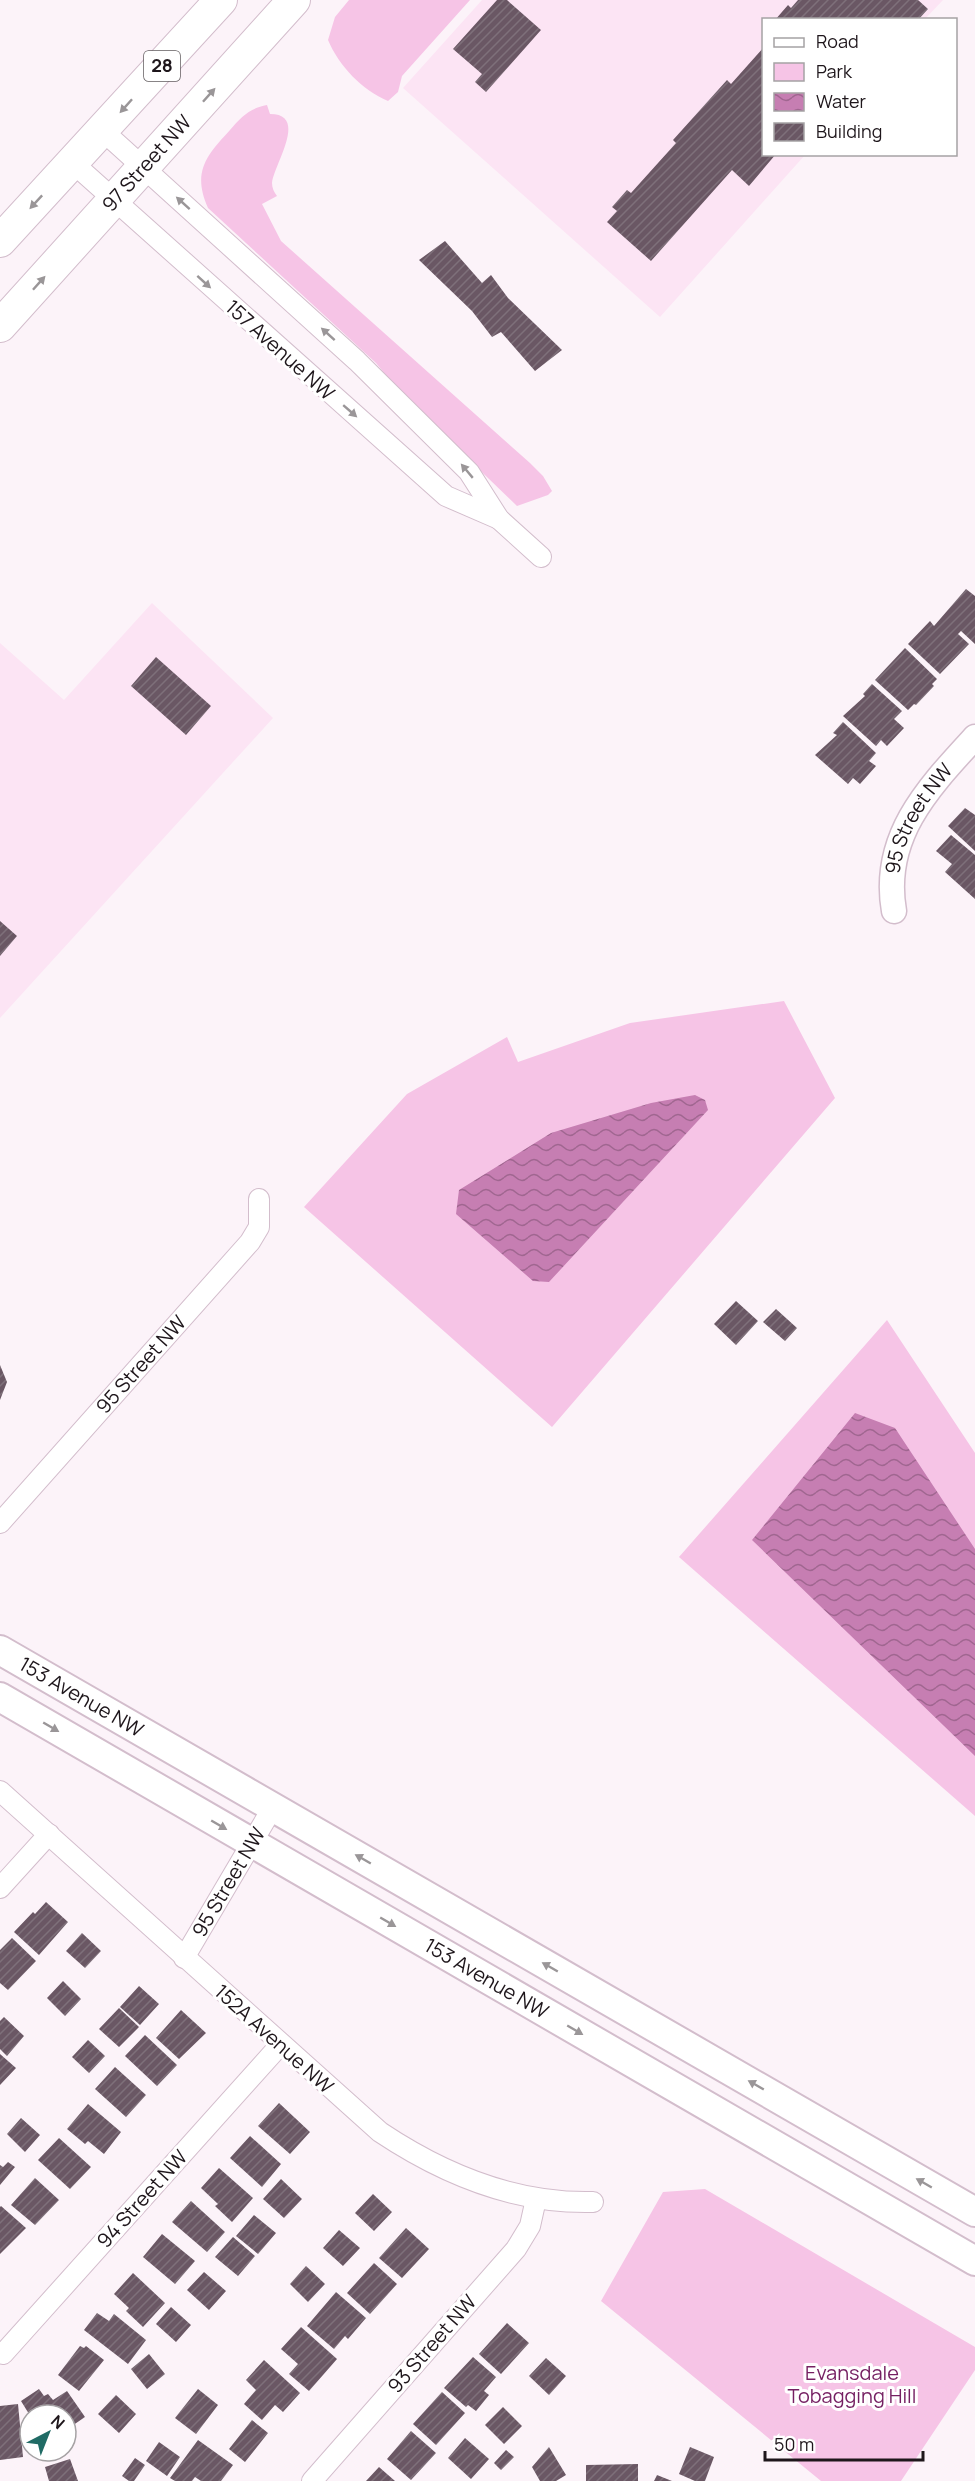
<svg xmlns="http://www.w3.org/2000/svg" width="975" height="2481" viewBox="0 0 975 2481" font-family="Manrope,sans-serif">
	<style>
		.built { fill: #fce4f4 }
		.green { fill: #f6c4e6 }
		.water { fill: url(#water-waves) }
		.building { fill: url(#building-hatch) }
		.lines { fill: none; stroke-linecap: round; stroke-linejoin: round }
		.minor-casing { stroke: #d3bdcc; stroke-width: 22 }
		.tertiary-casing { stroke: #d3bdcc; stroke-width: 27 }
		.secondary-casing { stroke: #d3bdcc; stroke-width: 32 }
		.primary-casing { stroke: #d3bdcc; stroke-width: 34 }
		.minor { stroke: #fff; stroke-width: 20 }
		.tertiary { stroke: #fff; stroke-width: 24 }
		.secondary { stroke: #fff; stroke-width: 28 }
		.primary { stroke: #fff; stroke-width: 32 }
		.oneway { fill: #9a9698 }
		.labels { text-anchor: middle; stroke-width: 6; stroke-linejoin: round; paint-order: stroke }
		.shield { fill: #fff; stroke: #625c5f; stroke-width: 1.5 }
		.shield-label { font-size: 18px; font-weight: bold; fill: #1e161b }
		.street-label { font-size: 20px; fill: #1e161b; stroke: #fff }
		.park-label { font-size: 20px; fill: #751f62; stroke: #fff }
	</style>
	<defs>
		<pattern id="water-waves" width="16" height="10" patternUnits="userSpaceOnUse" patternTransform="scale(1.5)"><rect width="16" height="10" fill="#c67eb2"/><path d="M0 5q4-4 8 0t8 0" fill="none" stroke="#a06690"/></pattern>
		<pattern id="building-hatch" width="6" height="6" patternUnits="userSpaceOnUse" patternTransform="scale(1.5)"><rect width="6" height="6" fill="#6a5764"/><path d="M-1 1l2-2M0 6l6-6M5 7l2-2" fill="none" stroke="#7e707a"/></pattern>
	</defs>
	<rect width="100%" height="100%" fill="#fcf3f9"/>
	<path class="built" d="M 482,0 L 943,0 L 925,19 L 764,20 L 764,154 L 805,155 L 660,317 L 403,88 Z
		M 152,603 L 273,718 L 0,1018 L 0,643 L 64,700 Z"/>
	<path class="green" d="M 349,0 L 470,0 L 402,76 L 398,92 L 388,101 C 362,90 339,66 328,40 L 335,17 Z
		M 267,105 L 270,114 C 309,114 274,164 272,183 C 272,188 274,192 277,196 L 262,204 L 281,241 L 530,463 L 543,476 L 552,491 L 548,495 L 517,506 L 403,396 L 376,363 L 208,208 C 192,172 206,156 230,130 C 241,117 250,108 267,105 Z
		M 784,1001 L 835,1098 L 552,1427 L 304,1207 L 407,1094 L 507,1037 L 518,1062 L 630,1023 Z
		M 887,1320 L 975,1453 L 975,1816 L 679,1557 Z
		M 705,2189 L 975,2347 L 975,2370 L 901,2481 L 821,2481 L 601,2301 L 663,2192 Z"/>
	<path class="water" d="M 695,1095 L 705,1100 L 708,1110 L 549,1282 L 533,1281 L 456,1214 L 459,1190 L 551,1133 L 651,1103 Z
		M 855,1413 L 895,1428 L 975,1549 L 975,1756 L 752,1540 Z"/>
	<path class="building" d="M 497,0 L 507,0 L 541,30 L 486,92 L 475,82 L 482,74 L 453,49 Z
		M 798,0 L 918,0 L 928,9 L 918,20 L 775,20 L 788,5 L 791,8 Z
		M 764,47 L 764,154 L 776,154 L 749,186 L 732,170 L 651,261 L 607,222 L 617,211 L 612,207 L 627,190 L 631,193 L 676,143 L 673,140 L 727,80 L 731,84 Z
		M 445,241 L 482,283 L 491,275 L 508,298 L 562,350 L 535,371 L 501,332 L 492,337 L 472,311 L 419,260 Z
		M 966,589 L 975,596 L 975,644 L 961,631 L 958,634 L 969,644 L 940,674 L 908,644 L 930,621 L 934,626 Z
		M 905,648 L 937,679 L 932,684 L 934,686 L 916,705 L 914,704 L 908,710 L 875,680 Z
		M 156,657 L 211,706 L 186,735 L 131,686 Z
		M 872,684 L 902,711 L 894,719 L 904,728 L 887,746 L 881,740 L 876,746 L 843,716 L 865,696 L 863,694 Z
		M 843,722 L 876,753 L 869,761 L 876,766 L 860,784 L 853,778 L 848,784 L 815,755 L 837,735 L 833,733 Z
		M 965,808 L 975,815 L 975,851 L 948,826 Z
		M 951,835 L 975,855 L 975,899 L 945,872 L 952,864 L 936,851 Z
		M 0,921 L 17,936 L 0,956 Z
		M 736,1301 L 758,1321 L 736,1345 L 714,1324 Z
		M 776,1309 L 797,1328 L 785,1341 L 763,1322 Z
		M 0,1365 L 7,1382 L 0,1400 Z
		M 46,1902 L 68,1922 L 39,1955 L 14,1932 L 33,1912 L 35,1914 Z
		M 82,1933 L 101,1951 L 85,1968 L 66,1951 Z
		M 12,1938 L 36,1961 L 8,1990 L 0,1983 L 0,1950 Z
		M 63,1981 L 81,1999 L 65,2016 L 47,1998 Z
		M 139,1986 L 159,2004 L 140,2025 L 120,2007 Z
		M 119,2008 L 139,2027 L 119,2047 L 99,2029 Z
		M 181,2010 L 206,2033 L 179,2059 L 156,2038 Z
		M 4,2017 L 24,2036 L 7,2056 L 0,2049 L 0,2021 Z
		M 145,2035 L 177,2065 L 157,2086 L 125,2056 Z
		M 88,2040 L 105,2056 L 89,2073 L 72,2057 Z
		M 0,2054 L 16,2068 L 0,2085 Z
		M 115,2067 L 146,2095 L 126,2117 L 95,2089 Z
		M 279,2103 L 310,2132 L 290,2154 L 258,2126 Z
		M 88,2104 L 121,2132 L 104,2154 L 88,2141 L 85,2144 L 67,2129 Z
		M 21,2118 L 40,2135 L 25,2152 L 7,2134 Z
		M 250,2136 L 281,2164 L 262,2187 L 230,2158 Z
		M 59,2138 L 91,2167 L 70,2189 L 38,2160 Z
		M 8,2162 L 15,2167 L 0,2185 L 0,2165 L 3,2167 Z
		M 219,2168 L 253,2198 L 232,2222 L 215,2206 L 218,2204 L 201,2188 Z
		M 35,2178 L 59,2200 L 35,2225 L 11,2205 Z
		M 281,2179 L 302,2199 L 284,2218 L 263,2199 Z
		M 373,2194 L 392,2212 L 374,2231 L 355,2213 Z
		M 191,2201 L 225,2232 L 207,2252 L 172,2222 Z
		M 1,2206 L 26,2228 L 0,2254 L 0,2207 Z
		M 254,2215 L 276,2233 L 258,2254 L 236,2236 Z
		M 406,2228 L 429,2249 L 402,2278 L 379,2258 Z
		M 339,2230 L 360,2248 L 343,2266 L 323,2248 Z
		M 162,2234 L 195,2261 L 175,2284 L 143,2257 Z
		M 233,2237 L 255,2256 L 238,2276 L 215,2257 Z
		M 374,2263 L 397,2284 L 370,2314 L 347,2293 Z
		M 306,2266 L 325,2284 L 308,2302 L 290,2284 Z
		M 204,2272 L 226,2291 L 209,2310 L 187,2290 Z
		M 133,2273 L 165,2303 L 143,2327 L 126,2311 L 129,2308 L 114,2294 Z
		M 336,2292 L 366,2318 L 348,2339 L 345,2336 L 334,2349 L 307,2326 Z
		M 171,2307 L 191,2325 L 176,2342 L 156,2324 Z
		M 97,2313 L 109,2321 L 114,2314 L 146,2340 L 128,2364 L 84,2330 Z
		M 507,2323 L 529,2343 L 501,2374 L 479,2354 Z
		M 301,2327 L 337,2359 L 309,2391 L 289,2374 L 298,2364 L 281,2349 Z
		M 80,2346 L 84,2348 L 86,2346 L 104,2360 L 79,2391 L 58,2375 Z
		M 149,2354 L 165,2374 L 147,2389 L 131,2369 Z
		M 473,2357 L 496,2377 L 484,2391 L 489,2395 L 476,2411 L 468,2405 L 466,2407 L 444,2388 Z
		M 546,2358 L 566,2376 L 549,2395 L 529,2376 Z
		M 264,2360 L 300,2393 L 283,2412 L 275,2405 L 262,2420 L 244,2404 L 256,2390 L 246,2380 Z
		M 39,2389 L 44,2396 L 48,2394 L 53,2400 L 67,2391 L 85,2417 L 66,2430 L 66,2415 L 30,2415 L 30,2420 L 27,2416 L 29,2414 L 21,2401 Z
		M 198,2389 L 218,2405 L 196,2434 L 175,2418 Z
		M 442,2392 L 465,2413 L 436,2445 L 413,2424 Z
		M 116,2395 L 136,2414 L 119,2433 L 98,2414 Z
		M 18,2404 L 23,2457 L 0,2460 L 0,2406 Z
		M 503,2407 L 522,2426 L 504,2444 L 485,2425 Z
		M 252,2420 L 268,2433 L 245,2462 L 229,2449 Z
		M 411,2431 L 436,2453 L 411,2480 L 387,2459 Z
		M 465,2438 L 489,2459 L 471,2479 L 448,2458 Z
		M 198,2440 L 233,2465 L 221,2481 L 201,2481 L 195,2477 L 192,2481 L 175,2481 L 170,2478 Z
		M 159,2442 L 180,2457 L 167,2476 L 146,2461 Z
		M 549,2447 L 566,2475 L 556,2481 L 540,2481 L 532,2467 Z
		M 690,2447 L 714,2457 L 705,2481 L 695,2481 L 679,2474 Z
		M 506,2450 L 514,2457 L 501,2470 L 494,2463 Z
		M 135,2458 L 145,2465 L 134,2481 L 129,2481 L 122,2476 Z
		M 70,2459 L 78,2481 L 49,2481 L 45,2467 Z
		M 638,2464 L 638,2481 L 586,2481 L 586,2465 Z
		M 379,2467 L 395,2481 L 366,2481 Z
		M 657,2475 L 672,2481 L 654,2481 Z"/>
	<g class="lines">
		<g class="minor-casing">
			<g id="minor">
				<path d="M 103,131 L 357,361 L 469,472 L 499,519 L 541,557"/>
				<path d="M 73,163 L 446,496 L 499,519"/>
				<path id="s1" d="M 0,1523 L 250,1242 L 259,1227 L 259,1199"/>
				<path d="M 0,1791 L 380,2132 C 443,2174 516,2204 593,2202"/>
				<path d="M 0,1888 L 49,1834"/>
				<path id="s2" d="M 184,1958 L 273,1807"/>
				<path d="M 0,2352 L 3,2354 L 281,2044"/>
				<path d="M 312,2481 L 516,2249 L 530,2226 L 536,2199"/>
			</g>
		</g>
		<g class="tertiary-casing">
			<g id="tertiary">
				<path id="s3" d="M 894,911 C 881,837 928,788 975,737"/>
			</g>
		</g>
		<g class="secondary-casing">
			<g id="secondary">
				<path id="s4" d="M 0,1650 L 975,2212"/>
				<path id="s5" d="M 0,1697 L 975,2261"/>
			</g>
		</g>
		<g class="primary-casing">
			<g id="primary">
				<path d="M 0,241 L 221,0"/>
				<path id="s6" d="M 0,326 L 294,0"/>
			</g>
		</g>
		<use href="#minor" class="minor"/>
		<use href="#tertiary" class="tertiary"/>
		<use href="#secondary" class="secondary"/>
		<use href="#primary" class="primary"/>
	</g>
	<defs><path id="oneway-solid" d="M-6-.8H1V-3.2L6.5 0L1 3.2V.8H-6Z" transform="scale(1.5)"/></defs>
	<g class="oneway">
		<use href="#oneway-solid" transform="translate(209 95) rotate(-48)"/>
		<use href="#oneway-solid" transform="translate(126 106) rotate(132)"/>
		<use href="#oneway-solid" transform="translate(36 202) rotate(133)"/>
		<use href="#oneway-solid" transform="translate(183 203) rotate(-138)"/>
		<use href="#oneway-solid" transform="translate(204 282) rotate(42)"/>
		<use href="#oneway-solid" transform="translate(39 283) rotate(-48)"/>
		<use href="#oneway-solid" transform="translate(328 334) rotate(-138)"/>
		<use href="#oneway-solid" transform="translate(350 411) rotate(41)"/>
		<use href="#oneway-solid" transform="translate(467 471) rotate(-130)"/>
		<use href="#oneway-solid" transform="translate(51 1727) rotate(30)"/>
		<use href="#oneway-solid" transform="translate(219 1825) rotate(30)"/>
		<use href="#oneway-solid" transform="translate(363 1859) rotate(-150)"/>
		<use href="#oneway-solid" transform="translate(388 1922) rotate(30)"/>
		<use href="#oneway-solid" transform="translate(550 1967) rotate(-150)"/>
		<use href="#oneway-solid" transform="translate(575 2030) rotate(30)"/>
		<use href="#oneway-solid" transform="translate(756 2085) rotate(-150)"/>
		<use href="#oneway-solid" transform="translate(924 2183) rotate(-150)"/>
	</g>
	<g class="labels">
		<rect class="shield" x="144" y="51" width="36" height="30" rx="4.5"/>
		<g class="shield-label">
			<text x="162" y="72">28</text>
		</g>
		<g class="street-label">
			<text dy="7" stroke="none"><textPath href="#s6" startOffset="219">97 Street NW</textPath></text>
			<text transform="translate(280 350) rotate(42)" y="7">157 Avenue NW</text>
			<text dy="7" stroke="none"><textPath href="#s3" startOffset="99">95 Street NW</textPath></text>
			<text dy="7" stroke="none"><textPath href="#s1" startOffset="212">95 Street NW</textPath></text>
			<text dy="7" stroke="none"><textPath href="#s4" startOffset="94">153 Avenue NW</textPath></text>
			<text dy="7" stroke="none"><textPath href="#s2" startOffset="88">95 Street NW</textPath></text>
			<text dy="7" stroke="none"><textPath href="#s5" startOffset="562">153 Avenue NW</textPath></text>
			<text transform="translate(274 2039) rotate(42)" y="7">152A Avenue NW</text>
			<text transform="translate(142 2199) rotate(-48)" y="7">94 Street NW</text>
			<text transform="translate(432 2344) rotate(-49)" y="7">93 Street NW</text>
		</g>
		<g class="park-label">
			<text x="852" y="2380">Evansdale<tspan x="852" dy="23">Tobagging Hill</tspan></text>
		</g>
	</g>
	<rect x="762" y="18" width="195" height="138" fill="#ffffff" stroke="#a5a2a4" stroke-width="1.5"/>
	<rect x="774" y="38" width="30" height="9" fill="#ffffff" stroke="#a5a2a4" stroke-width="1.5"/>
	<text x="816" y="48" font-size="18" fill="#1e161b">Road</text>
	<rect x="774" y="63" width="30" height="18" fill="#f6c4e6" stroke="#a5a2a4" stroke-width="1.5"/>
	<text x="816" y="78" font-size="18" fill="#1e161b">Park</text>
	<rect x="774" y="93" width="30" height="18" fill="url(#water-waves)" stroke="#a5a2a4" stroke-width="1.5"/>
	<text x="816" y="108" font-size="18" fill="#1e161b">Water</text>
	<rect x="774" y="123" width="30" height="18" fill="url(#building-hatch)" stroke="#a5a2a4" stroke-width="1.5"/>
	<text x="816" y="138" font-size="18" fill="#1e161b">Building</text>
	<g transform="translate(48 2433) rotate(42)"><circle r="28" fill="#ffffff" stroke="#a5a2a4" stroke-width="1.5"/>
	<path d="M0-4.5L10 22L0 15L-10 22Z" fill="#206b65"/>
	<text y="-9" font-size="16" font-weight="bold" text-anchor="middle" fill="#1e161b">N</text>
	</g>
	<path d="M765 2451v9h158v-9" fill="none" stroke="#1e161b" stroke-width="3"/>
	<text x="774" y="2451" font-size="18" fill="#1e161b" stroke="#ffffff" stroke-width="4.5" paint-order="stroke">50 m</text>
</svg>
